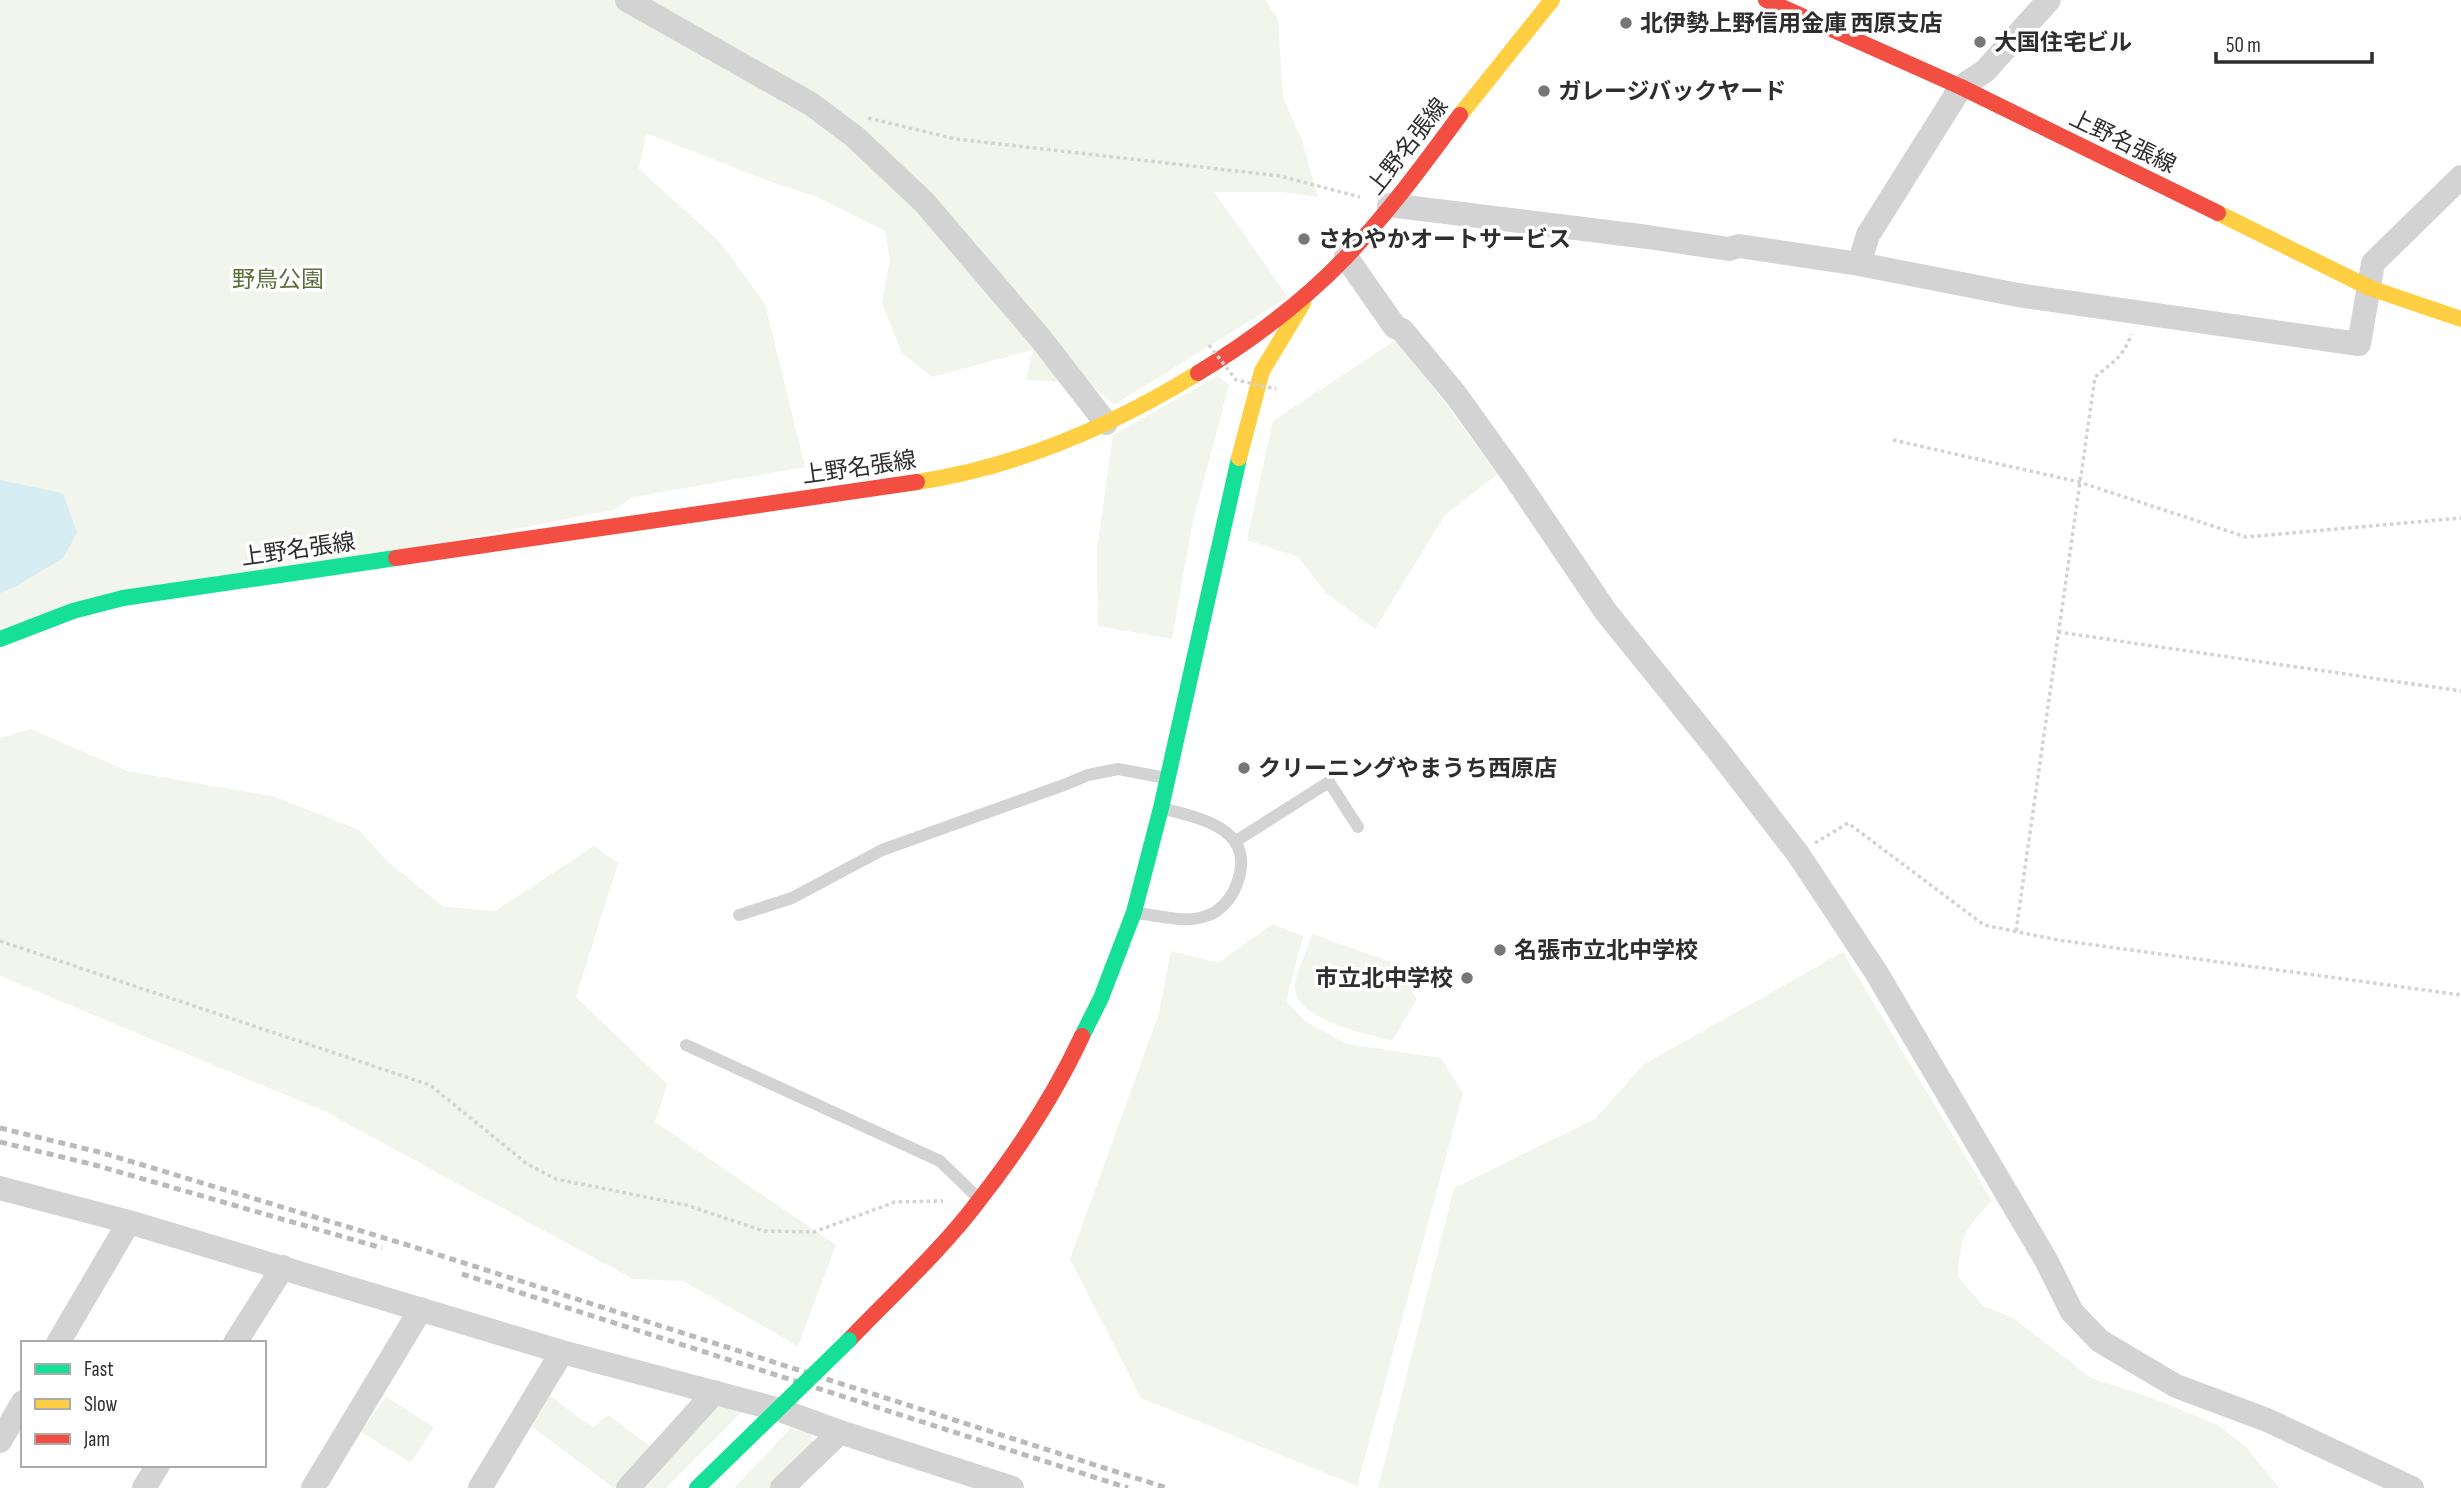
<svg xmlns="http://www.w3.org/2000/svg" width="2461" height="1488" viewBox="0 0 2461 1488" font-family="'Sofia Sans Condensed','Noto Sans JP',sans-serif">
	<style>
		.green { fill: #f2f5eb }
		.water { fill: #d6edf4 }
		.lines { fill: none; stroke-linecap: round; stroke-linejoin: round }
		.path { stroke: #d3d3d3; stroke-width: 3.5; stroke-dasharray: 3.5 3.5; stroke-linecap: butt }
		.lane { stroke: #d3d3d3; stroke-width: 12 }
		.street { stroke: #d3d3d3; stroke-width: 24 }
		.fast { stroke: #16e098; stroke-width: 16 }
		.slow { stroke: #ffcf43; stroke-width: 16 }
		.jam { stroke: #f24e42; stroke-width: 16 }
		.rail { stroke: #bababa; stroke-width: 5; stroke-dasharray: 7 5; stroke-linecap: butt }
		.path-bridge { stroke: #d3d3d3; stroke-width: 3.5; stroke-dasharray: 3.5 3.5; stroke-linecap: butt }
		.fast-bridge { stroke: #16e098; stroke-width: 16 }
		.poi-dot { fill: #777; stroke: #fff; stroke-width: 2.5 }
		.labels { text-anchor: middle; stroke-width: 7; stroke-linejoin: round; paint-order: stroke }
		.poi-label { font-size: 23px; font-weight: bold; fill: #2e2e2e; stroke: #fff; text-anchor: start }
		.street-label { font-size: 23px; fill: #2e2e2e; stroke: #fff }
		.park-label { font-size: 23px; fill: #5a6e37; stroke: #fff }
	</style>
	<rect width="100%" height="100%" fill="#fff"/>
	<path class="green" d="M 0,0 L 1265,0 L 1278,19 L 1283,98 L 1302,140 L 1318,197 L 1280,192 L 1214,192 L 1288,297 L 1114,405 L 1089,383 L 1026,380 L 1033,350 L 932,377 L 902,353 L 882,303 L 890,260 L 885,231 L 817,197 L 771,182 L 646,133 L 639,169 L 720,242 L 765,304 L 805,467 L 633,497 L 613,510 L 0,628 Z
		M 1397,339 L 1498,474 L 1445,515 L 1375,629 L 1327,594 L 1298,557 L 1247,540 L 1273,421 Z
		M 1218,376 L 1229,385 L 1192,525 L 1172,639 L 1098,626 L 1097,550 L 1113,435 Z
		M 31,729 L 127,771 L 276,797 L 359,830 L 388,862 L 444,907 L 495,911 L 594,846 L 618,863 L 576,997 L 667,1084 L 655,1122 L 836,1245 L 798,1346 L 683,1281 L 633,1279 L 324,1111 L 0,976 L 0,738 Z
		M 1273,924 L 1303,936 L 1286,1001 L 1305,1021 L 1347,1044 L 1441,1058 L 1463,1093 L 1357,1486 L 1141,1398 L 1070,1259 L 1159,1013 L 1171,951 L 1218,963 Z
		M 1312,934 L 1391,962 L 1417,999 L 1392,1041 C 1366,1033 1293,1020 1295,986 C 1296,972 1308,948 1312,934 Z
		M 1843,952 L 1992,1201 C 1965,1228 1960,1238 1958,1276 L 1983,1306 L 2013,1318 L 2091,1378 L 2152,1398 L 2218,1425 L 2246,1447 L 2279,1488 L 1378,1488 L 1454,1188 L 1595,1119 L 1643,1065 Z
		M 550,1396 L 593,1428 L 608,1415 L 651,1447 L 614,1488 L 531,1426 Z
		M 386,1397 L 434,1427 L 411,1463 L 361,1432 Z
		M 724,1405 L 743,1411 L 666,1488 L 642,1488 L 713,1409 Z
		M 791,1428 L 811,1434 L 813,1447 L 770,1488 L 734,1488 Z"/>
	<path class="water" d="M 0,480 L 63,493 L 77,533 L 63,558 L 15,587 L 0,593 Z"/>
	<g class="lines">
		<path class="path" d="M 868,118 L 956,139 L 1280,176 L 1360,197
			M 1893,440 L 2079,482 L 2246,537 L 2461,518
			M 2058,632 L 2461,691
			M 1815,843 L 1848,823 L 1984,925 L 2058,940 L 2461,995
			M 2016,931 L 2095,377 C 2111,364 2126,354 2131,334
			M 0,941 L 430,1085 L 527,1164 L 556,1179 L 686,1205 L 764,1231 L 814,1232 L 895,1202 L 943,1201"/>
		<path class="lane" d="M 1236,841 L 1329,782 L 1358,827
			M 1136,913 C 1158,915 1185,924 1206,916 C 1220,912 1231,899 1236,886 C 1258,831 1205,819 1165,809
			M 739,915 L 792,898 L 882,850 L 1064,785 L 1088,775 L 1118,769 L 1166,778
			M 686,1045 L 940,1161 L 977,1197"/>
		<path class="street" d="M 627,0 L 811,104 L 855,137 L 924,202 L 1041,339 L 1106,423
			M 1389,205 L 1648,237 L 1729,249 L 1739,246 L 1859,264 L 2018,295 L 2359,344 L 2373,263 L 2461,177
			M 1346,257 L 1395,327 L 1402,330 L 1456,395 L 1514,476 L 1606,612 L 1720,753 L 1798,854 L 1876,972 L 2046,1260 L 2072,1312 L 2100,1341 L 2176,1386 L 2267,1420 L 2412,1488
			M 1859,264 L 1868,235 L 1961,87 L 1985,71 L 2049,0
			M 0,1188 L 129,1222 L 562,1352 L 780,1410 L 840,1432 L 1012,1488
			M 58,1343 L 129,1222
			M 235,1343 L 283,1267
			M 0,1441 L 23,1402
			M 144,1488 L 158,1465
			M 313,1488 L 421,1309
			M 480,1488 L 562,1352
			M 628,1488 L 715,1392
			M 782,1488 L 840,1432"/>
		<path class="fast" d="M 0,639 L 73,611 L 123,598 L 396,558
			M 1082,1036 L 1101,998 L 1134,912 L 1161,808 L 1239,458"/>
		<path class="slow" d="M 1460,115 L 1552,0
			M 2218,213 L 2370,288 L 2461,319
			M 1239,458 L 1262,371 L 1303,303
			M 917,482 C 1017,467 1112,426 1198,373"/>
		<path class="jam" d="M 1766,0 L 1961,87 L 2218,213
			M 1198,373 C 1252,340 1302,303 1346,257 C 1388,213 1424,164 1460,115
			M 396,558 L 917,482
			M 849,1340 C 893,1294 942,1250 980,1199 C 1019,1149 1055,1094 1082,1036"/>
		<path class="rail" d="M 0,1128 L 103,1153 L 411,1246 L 1167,1488
			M 0,1142 L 95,1165 L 382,1248
			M 462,1274 L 1128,1488"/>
		<path class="path-bridge" d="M 1209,345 L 1236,380 L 1276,389"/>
		<path class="fast-bridge" d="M 697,1488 L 849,1340"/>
	</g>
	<g class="poi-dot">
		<circle cx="1626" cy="23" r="7"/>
		<circle cx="1980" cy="42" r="7"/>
		<circle cx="1544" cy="91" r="7"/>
		<circle cx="1304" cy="239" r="7"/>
		<circle cx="1244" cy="768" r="7"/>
		<circle cx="1500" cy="950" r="7"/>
		<circle cx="1467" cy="978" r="7"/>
	</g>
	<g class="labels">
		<g class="poi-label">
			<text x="1640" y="31">北伊勢上野信用金庫 西原支店</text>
			<text x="1994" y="50">大国住宅ビル</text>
			<text x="1558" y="99">ガレージバックヤード</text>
			<text x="1318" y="247">さわやかオートサービス</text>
			<text x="1258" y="776">クリーニングやまうち西原店</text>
			<text x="1514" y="958">名張市立北中学校</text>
			<text x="1453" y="986" text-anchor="end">市立北中学校</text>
		</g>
		<g class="street-label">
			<text transform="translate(2123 141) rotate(26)" y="8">上野名張線</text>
			<text transform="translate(1407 146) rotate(-52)" y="8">上野名張線</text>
			<text transform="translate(859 467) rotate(-8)" y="8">上野名張線</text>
			<text transform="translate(298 549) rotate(-8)" y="8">上野名張線</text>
		</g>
		<g class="park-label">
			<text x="278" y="287">野鳥公園</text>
		</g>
	</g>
	<rect x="21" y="1341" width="245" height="126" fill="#ffffff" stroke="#ababab" stroke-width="2"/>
	<rect x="35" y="1364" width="35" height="10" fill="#16e098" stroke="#ababab" stroke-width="2"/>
	<text x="84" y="1376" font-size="21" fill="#2e2e2e">Fast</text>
	<rect x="35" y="1399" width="35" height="10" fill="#ffcf43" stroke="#ababab" stroke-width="2"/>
	<text x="84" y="1411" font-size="21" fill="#2e2e2e">Slow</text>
	<rect x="35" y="1434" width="35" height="10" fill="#f24e42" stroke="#ababab" stroke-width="2"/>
	<text x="84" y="1446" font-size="21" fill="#2e2e2e">Jam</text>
	<path d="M2216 52v10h156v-10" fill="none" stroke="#2e2e2e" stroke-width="3.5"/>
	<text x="2226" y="52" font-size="21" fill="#2e2e2e" stroke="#ffffff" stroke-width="5" paint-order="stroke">50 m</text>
</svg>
